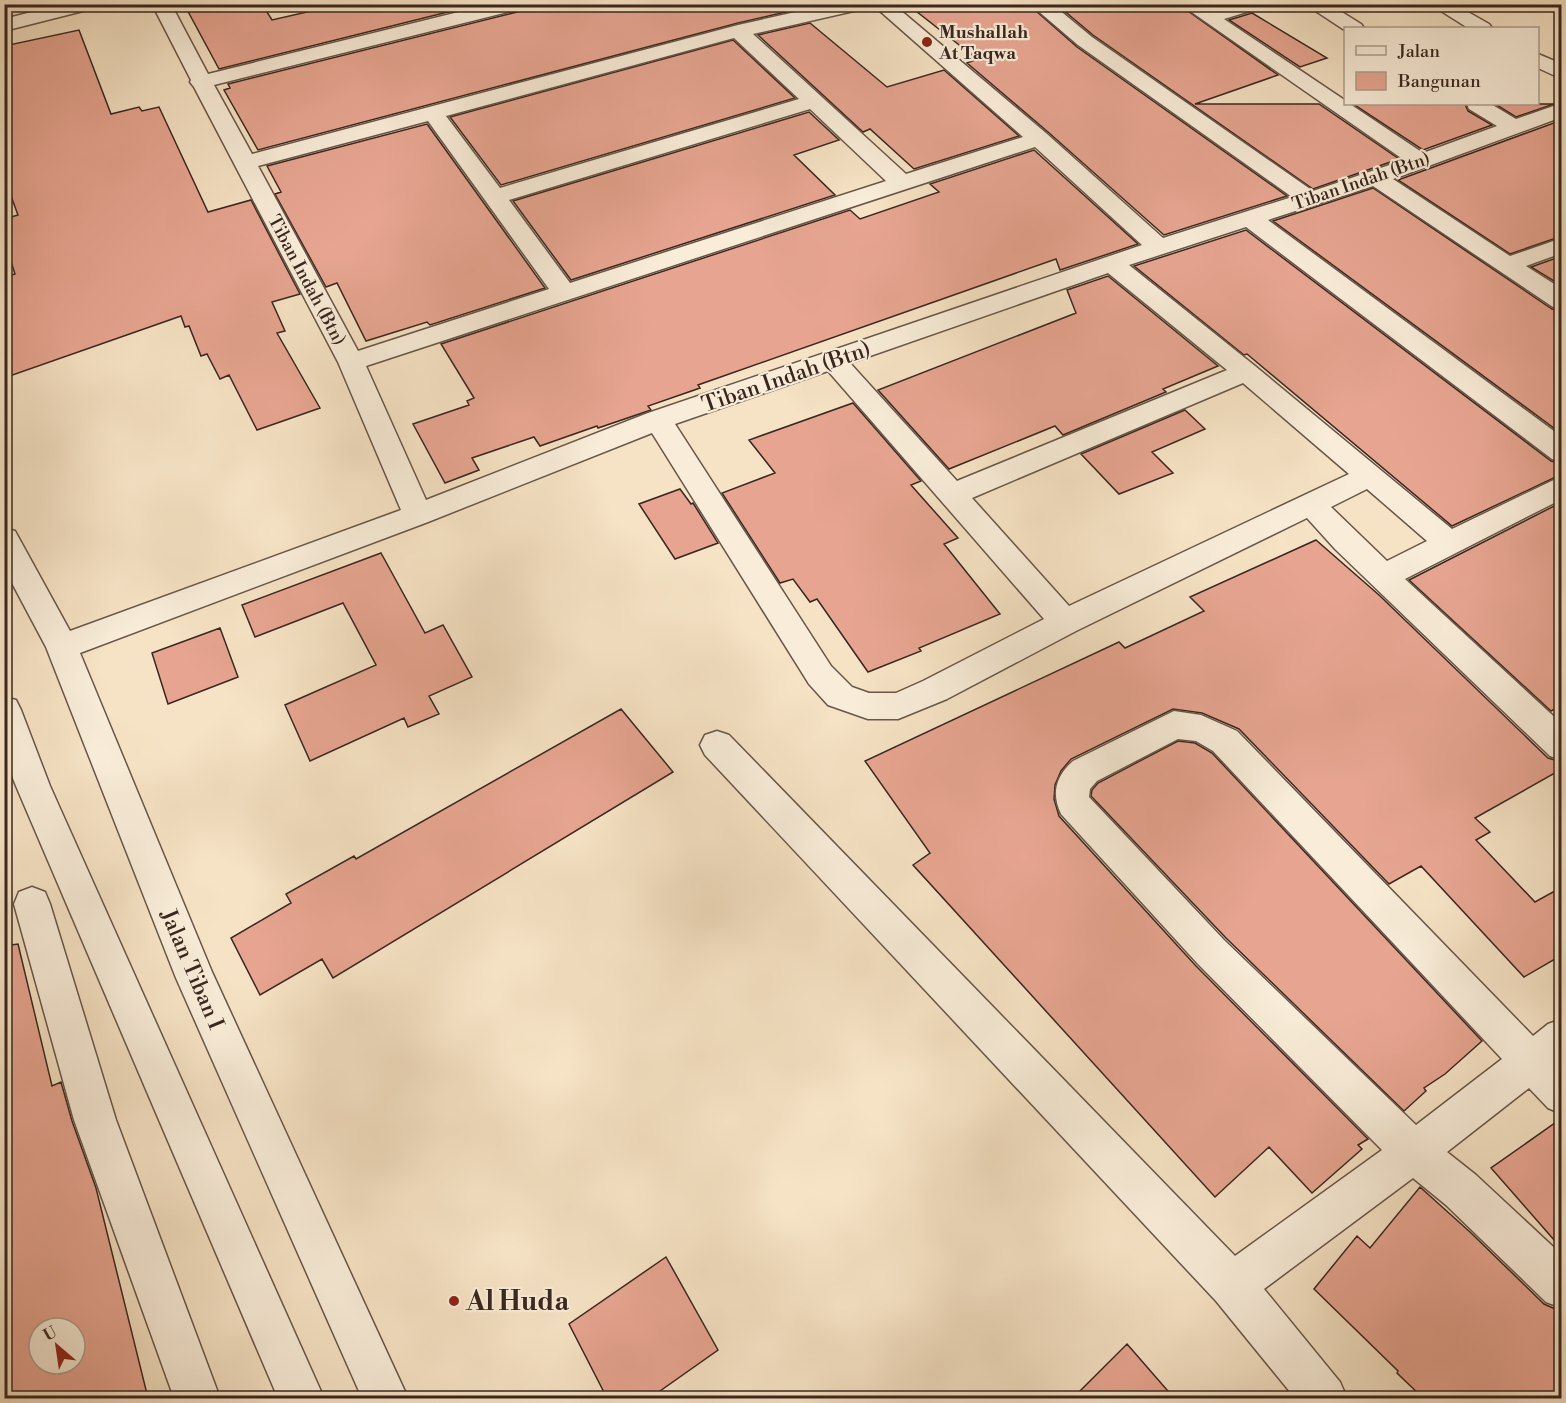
<svg xmlns="http://www.w3.org/2000/svg" width="1566" height="1403" viewBox="0 0 1566 1403" font-family="'Libre Bodoni',serif">
	<style>
		.building { fill: #e7a591; stroke: #39271f; stroke-width: 1.5; fill-rule: evenodd }
		.lines { fill: none; stroke-linecap: round; stroke-linejoin: round }
		.minor-casing { stroke: #685648; stroke-width: 3 }
		.minor { fill: #f9edd9; fill-rule: evenodd }
		.poi-dot { fill: #8f2418; stroke: #f9edd9; stroke-width: 2 }
		.labels { text-anchor: middle; stroke-width: 4.5; stroke-linejoin: round; paint-order: stroke }
		.far-poi-label { font-size: 18px; font-weight: bold; fill: #39271f; stroke: #f9edd9; text-anchor: start }
		.far-street-label { font-size: 18px; fill: #39271f; stroke: #f9edd9 }
		.street-label { font-size: 22px; fill: #39271f; stroke: #f9edd9 }
		.near-poi-label { font-size: 27px; font-weight: bold; fill: #39271f; stroke: #f9edd9; text-anchor: start }
	</style>
	<rect width="100%" height="100%" fill="#f6e3c5"/>
	<filter id="stains"><feTurbulence type="fractalNoise" baseFrequency=".00333" numOctaves="4"/><feColorMatrix values="0 0 0 0 .2 0 0 0 0 .09 0 0 0 0 .02 0 0 0 .5 -.17"/></filter>
	<radialGradient id="worn" r=".72"><stop offset=".6" stop-color="#630" stop-opacity="0"/><stop offset="1" stop-color="#630" stop-opacity=".3"/></radialGradient>
	<path class="building" d="M 184,4 L 262,4 L 272,20 L 342,4 L 480,4 L 219,69 Z
		M 528,4 L 787,4 L 794,10 L 738,23 L 258,150 L 224,90 L 230,88 L 228,84 L 525,10 Z
		M 907,4 L 1028,4 L 1077,47 L 1287,196 L 1164,235 L 1048,132 L 967,63 L 977,59 Z
		M 1056,4 L 1178,4 L 1278,75 L 1195,104 L 1319,104 L 1399,159 L 1313,189 L 1093,35 Z
		M 1252,13 L 1327,58 L 1300,67 L 1229,20 Z
		M 810,23 L 887,87 L 944,70 L 1019,136 L 914,169 L 870,129 L 863,132 L 758,35 Z
		M 79,30 L 111,114 L 139,107 L 142,111 L 159,107 L 208,212 L 251,200 L 300,294 L 272,302 L 285,331 L 277,333 L 320,408 L 257,430 L 229,375 L 220,379 L 207,354 L 201,356 L 189,326 L 185,327 L 181,316 L 4,378 L 4,277 L 15,274 L 4,240 L 4,219 L 18,215 L 4,177 L 4,46 Z
		M 733,40 L 795,98 L 501,185 L 450,117 Z
		M 1353,104 L 1465,104 L 1468,111 L 1492,125 L 1423,150 Z
		M 1495,104 L 1554,104 L 1516,117 Z
		M 809,112 L 839,140 L 794,155 L 835,195 L 571,280 L 513,201 Z
		M 1562,120 L 1562,236 L 1510,254 L 1398,180 Z
		M 427,124 L 545,288 L 430,325 L 427,322 L 366,341 L 337,283 L 326,287 L 275,194 L 281,192 L 267,166 Z
		M 1034,150 L 1138,244 L 1060,270 L 1056,259 L 698,385 L 700,388 L 648,406 L 651,410 L 598,428 L 597,426 L 540,446 L 534,437 L 472,458 L 479,470 L 445,483 L 413,424 L 469,405 L 467,401 L 474,398 L 441,344 L 850,210 L 860,219 L 939,192 L 930,184 Z
		M 1373,188 L 1552,309 L 1562,311 L 1562,434 L 1273,221 Z
		M 1246,230 L 1551,461 L 1562,464 L 1562,474 L 1452,526 L 1247,354 L 1244,355 L 1134,266 Z
		M 1562,256 L 1562,286 L 1531,267 Z
		M 1108,276 L 1218,366 L 1163,389 L 1166,392 L 1063,435 L 1055,426 L 949,469 L 878,390 L 1076,313 L 1067,290 Z
		M 853,403 L 921,481 L 911,485 L 958,538 L 944,544 L 1000,614 L 919,648 L 921,651 L 868,672 L 817,599 L 810,602 L 793,579 L 780,583 L 722,493 L 775,473 L 749,440 Z
		M 1185,410 L 1205,429 L 1152,452 L 1173,473 L 1119,494 L 1081,454 Z
		M 680,489 L 691,504 L 693,503 L 718,543 L 675,559 L 639,504 Z
		M 1562,502 L 1562,705 L 1551,711 L 1409,580 Z
		M 1316,540 L 1379,595 L 1548,758 L 1562,762 L 1562,769 L 1475,818 L 1490,832 L 1476,840 L 1535,902 L 1562,887 L 1562,955 L 1524,977 L 1421,866 L 1389,884 L 1239,729 L 1202,713 L 1173,709 L 1071,759 L 1061,771 L 1055,785 L 1054,799 L 1059,816 L 1196,966 L 1368,1139 L 1358,1145 L 1362,1149 L 1312,1193 L 1269,1147 L 1215,1197 L 913,865 L 930,853 L 865,761 L 1119,642 L 1125,648 L 1204,611 L 1190,597 Z
		M 381,553 L 425,633 L 443,625 L 472,677 L 429,696 L 439,714 L 408,727 L 404,718 L 310,761 L 285,705 L 376,665 L 343,603 L 255,637 L 242,605 Z
		M 220,628 L 238,677 L 168,704 L 152,653 Z
		M 621,709 L 673,772 L 333,978 L 322,959 L 260,995 L 231,938 L 291,903 L 286,894 L 354,856 L 356,859 Z
		M 1178,741 L 1195,743 L 1212,753 L 1482,1041 L 1445,1074 L 1424,1088 L 1426,1091 L 1404,1111 L 1226,938 L 1091,796 L 1092,790 L 1098,783 Z
		M 18,944 L 52,1086 L 61,1082 L 72,1121 L 96,1188 L 148,1398 L 4,1398 L 4,946 ZM 39,1328 L 75,1328 L 75,1364 L 39,1364 Z
		M 1562,1118 L 1562,1249 L 1491,1168 Z
		M 1420,1187 L 1470,1232 L 1544,1304 L 1562,1312 L 1562,1398 L 1423,1398 L 1397,1373 L 1398,1371 L 1314,1289 L 1357,1236 L 1370,1248 Z
		M 666,1257 L 718,1350 L 650,1398 L 607,1398 L 569,1324 Z
		M 1127,1344 L 1174,1398 L 1073,1398 Z"/>
	<g class="lines">
		<g class="minor-casing">
			<path id="minor" d="M 63,4 L 97,4 L 95,8 L 4,31 L 4,19 Z
				M 152,4 L 171,4 L 208,74 L 491,4 L 526,4 L 524,8 L 214,85 L 252,154 L 738,25 L 831,4 L 869,4 L 867,8 L 753,34 L 906,174 L 1023,137 L 872,4 L 893,4 L 1047,134 L 1163,238 L 1292,197 L 1078,45 L 1030,4 L 1052,4 L 1092,37 L 1313,191 L 1404,160 L 1180,4 L 1203,4 L 1211,10 L 1230,4 L 1262,4 L 1260,8 L 1224,19 L 1346,101 L 1346,104 L 1350,104 L 1423,153 L 1497,126 L 1469,109 L 1467,104 L 1491,104 L 1516,119 L 1562,103 L 1562,117 L 1393,179 L 1510,256 L 1562,238 L 1562,253 L 1526,266 L 1562,289 L 1562,309 L 1553,307 L 1373,186 L 1268,220 L 1562,437 L 1562,462 L 1552,459 L 1246,227 L 1129,265 L 1255,366 L 1452,529 L 1562,476 L 1562,499 L 1405,579 L 1562,724 L 1562,760 L 1550,756 L 1335,549 L 1307,518 L 1076,631 L 947,699 L 898,719 L 868,719 L 828,705 L 809,684 L 652,433 L 428,522 L 80,653 L 212,972 L 408,1398 L 362,1398 L 176,978 L 46,647 L 4,568 L 4,528 L 15,531 L 70,631 L 401,510 L 338,362 L 194,87 L 190,82 L 191,80 ZM 734,38 L 799,99 L 500,188 L 446,116 ZM 810,109 L 886,181 L 570,283 L 509,200 ZM 428,121 L 549,289 L 358,351 L 258,166 ZM 1035,147 L 1142,245 L 648,413 L 426,500 L 366,366 ZM 1108,273 L 1227,370 L 957,481 L 850,363 ZM 828,371 L 1044,619 L 923,681 L 896,693 L 869,693 L 852,687 L 831,666 L 675,424 ZM 1243,383 L 1349,474 L 1069,606 L 972,498 ZM 1367,489 L 1427,541 L 1387,561 L 1331,507 Z
				M 1305,4 L 1329,4 L 1361,24 L 1364,28 L 1346,28 L 1346,31 Z
				M 1430,4 L 1454,4 L 1489,24 L 1492,28 L 1468,28 Z
				M 1538,54 L 1562,64 L 1562,79 L 1538,68 Z
				M 4,697 L 16,700 L 21,710 L 50,786 L 324,1398 L 278,1398 L 16,786 L 4,756 Z
				M 1174,711 L 1201,715 L 1237,731 L 1533,1036 L 1548,1024 L 1562,1019 L 1562,1114 L 1548,1108 L 1529,1088 L 1447,1152 L 1476,1175 L 1562,1255 L 1562,1308 L 1546,1302 L 1446,1205 L 1413,1178 L 1264,1289 L 1340,1382 L 1347,1398 L 1295,1398 L 1216,1301 L 705,755 L 700,745 L 705,735 L 717,731 L 729,735 L 1235,1256 L 1382,1150 L 1198,964 L 1061,814 C 1051,793 1056,776 1073,761 ZM 1178,739 L 1196,741 L 1213,751 L 1502,1059 L 1416,1125 L 1224,940 L 1089,797 L 1090,789 L 1097,781 Z
				M 32,887 L 45,892 L 50,904 L 116,1120 L 220,1398 L 174,1398 L 74,1120 L 14,904 L 19,892 Z"/>
		</g>
		<use href="#minor" class="minor"/>
	</g>
	<g class="poi-dot">
		<circle cx="927" cy="42" r="6"/>
		<circle cx="454" cy="1301" r="6"/>
	</g>
	<g class="labels">
		<g class="far-poi-label">
			<text x="939" y="38">Mushallah<tspan x="939" dy="21">At Taqwa</tspan></text>
		</g>
		<g class="far-street-label">
			<text transform="translate(1361 181) rotate(-19)" y="6">Tiban Indah (Btn)</text>
			<text transform="translate(307 280) rotate(62)" y="6">Tiban Indah (Btn)</text>
		</g>
		<g class="street-label">
			<text transform="translate(786 376) rotate(-19)" y="8">Tiban Indah (Btn)</text>
			<text transform="translate(193 969) rotate(67)" y="8">Jalan Tiban I</text>
		</g>
		<g class="near-poi-label">
			<text x="466" y="1310">Al Huda</text>
		</g>
	</g>
	<rect width="1566" height="1403" fill="none" stroke="#f6e3c5" stroke-width="24"/>
	<rect x="6" y="6" width="1554" height="1391" fill="none" stroke="#39271f" stroke-width="3"/>
	<rect x="12" y="12" width="1542" height="1379" fill="none" stroke="#39271f" stroke-width="1.5"/>
	<rect x="1344" y="27" width="195" height="78" fill="#f9edd9" stroke="#ac9e8f" stroke-width="1.5"/>
	<rect x="1356" y="46" width="30" height="9" fill="#f9edd9" stroke="#ac9e8f" stroke-width="1.5"/>
	<text x="1398" y="57" font-size="18" fill="#39271f">Jalan</text>
	<rect x="1356" y="72" width="30" height="18" fill="#e7a591" stroke="#ac9e8f" stroke-width="1.5"/>
	<text x="1398" y="87" font-size="18" fill="#39271f">Bangunan</text>
	<g transform="translate(57 1346) rotate(331)"><circle r="28" fill="#f9edd9" stroke="#ac9e8f" stroke-width="1.5"/>
	<path d="M0-4.5L10 22L0 15L-10 22Z" fill="#8f2418"/>
	<text y="-9" font-size="16" font-weight="bold" text-anchor="middle" fill="#39271f">U</text>
	</g>
	<rect width="100%" height="100%" filter="url(#stains)"/>
	<rect width="100%" height="100%" fill="url(#worn)"/>
</svg>
